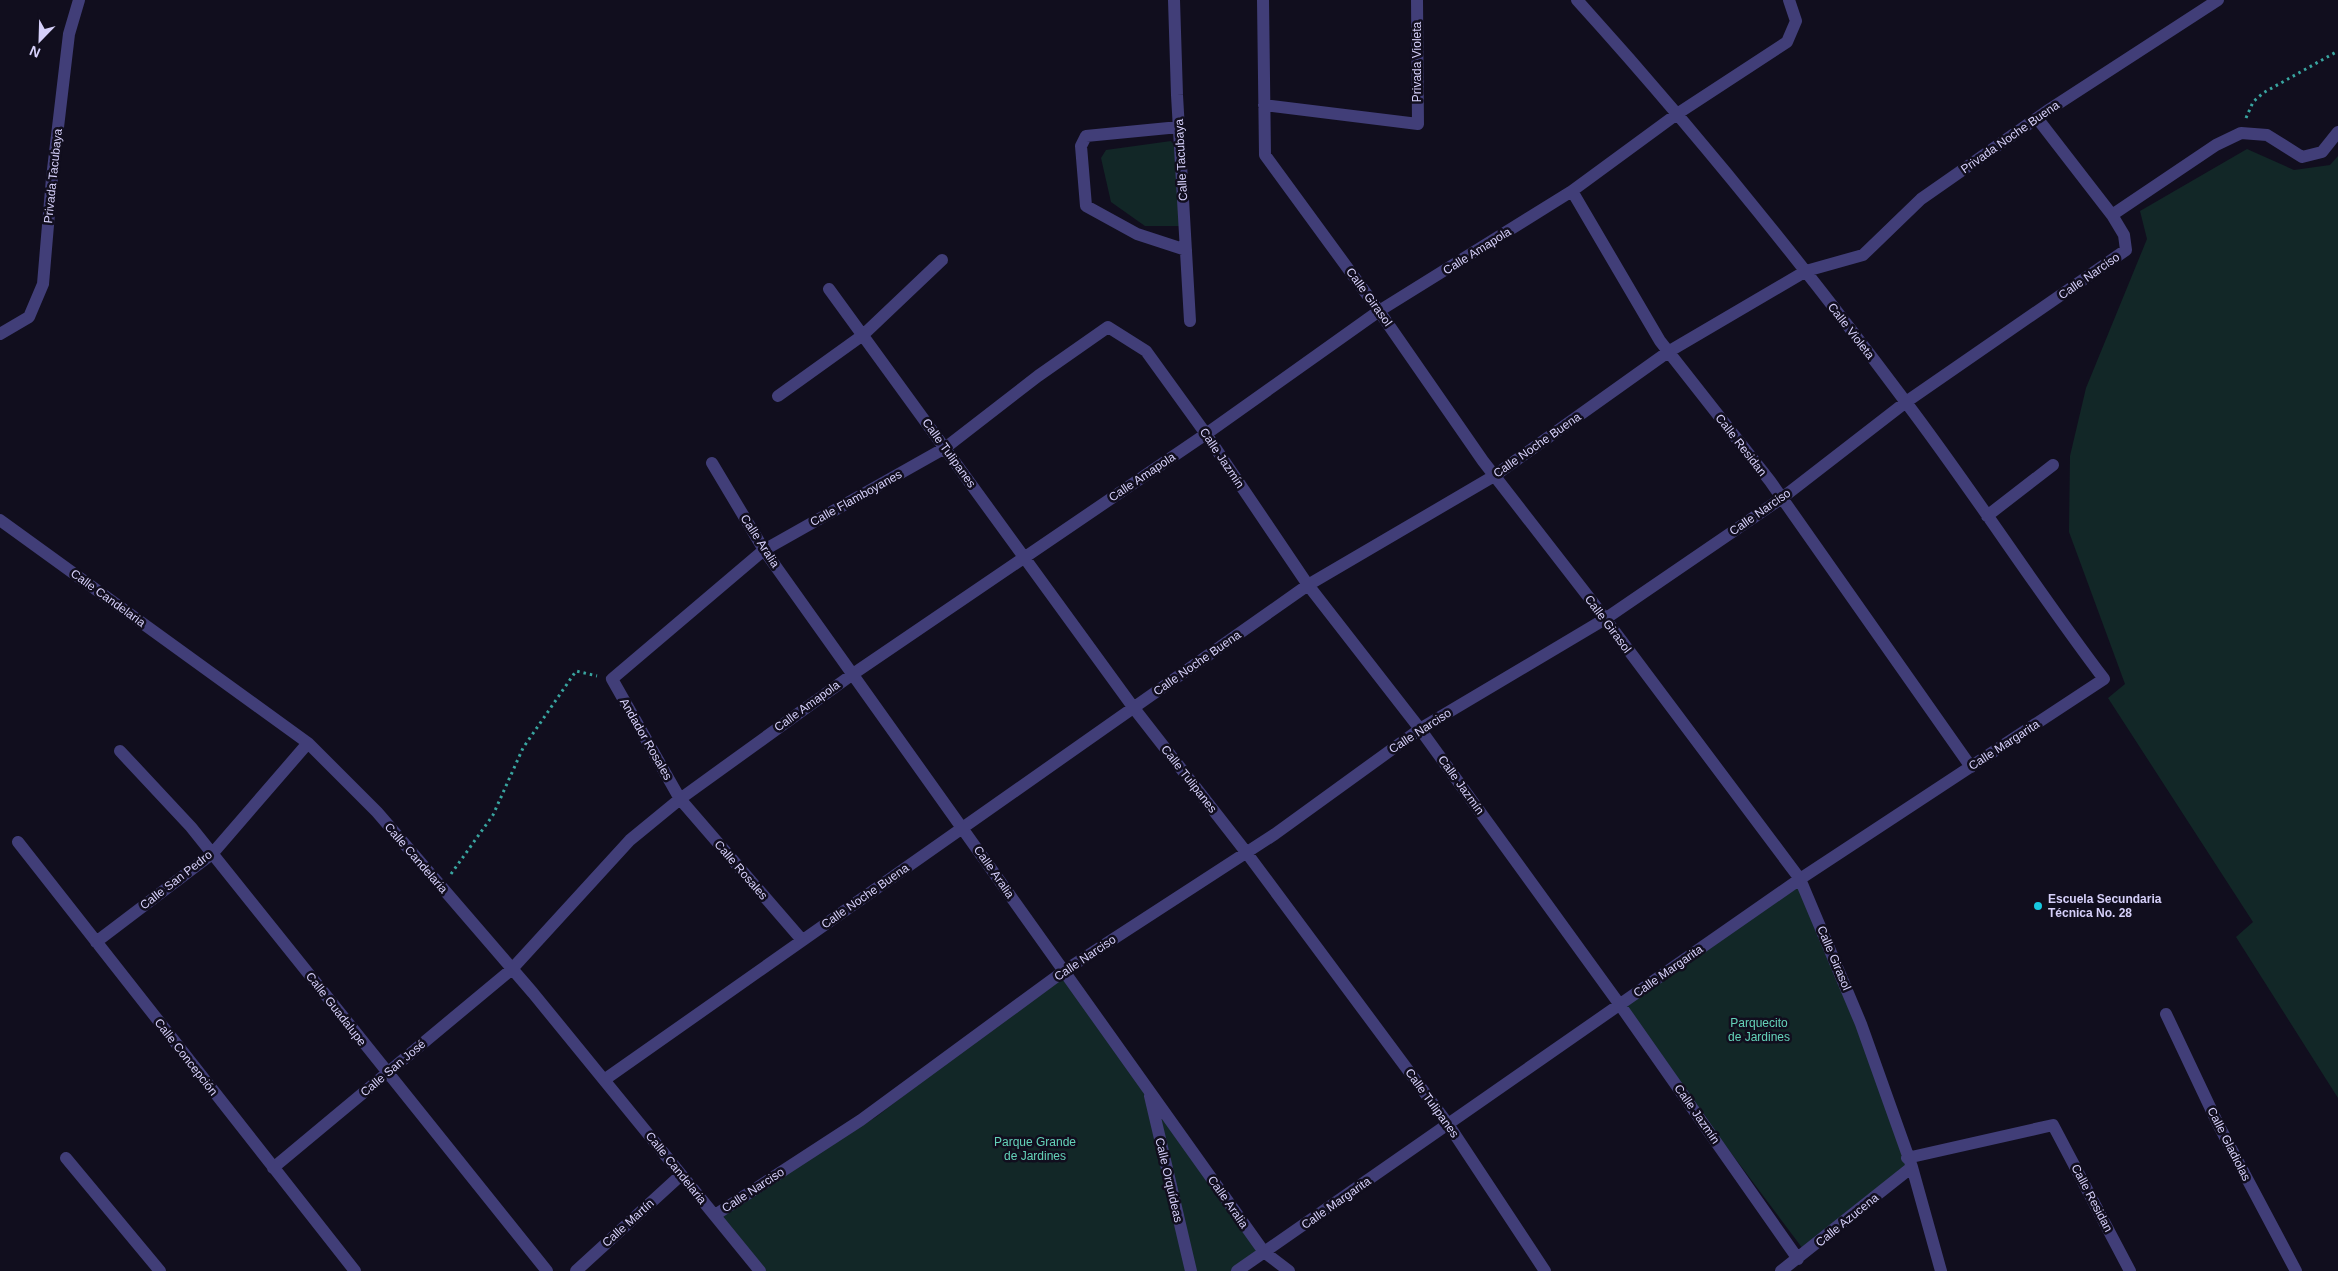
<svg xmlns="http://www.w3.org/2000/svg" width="2338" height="1271" viewBox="0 0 2338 1271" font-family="Helvetica,sans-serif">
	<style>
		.green { fill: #122727 }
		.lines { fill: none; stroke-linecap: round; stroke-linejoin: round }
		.path { stroke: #39a5a0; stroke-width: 3; stroke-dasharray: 2.5 4; stroke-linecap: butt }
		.minor { stroke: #413e78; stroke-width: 12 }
		.poi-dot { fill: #17c8e0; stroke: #110e1e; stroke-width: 2 }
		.labels { text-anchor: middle; stroke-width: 5; stroke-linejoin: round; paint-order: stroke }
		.street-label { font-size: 12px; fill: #d6d0fa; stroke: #110e1e }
		.poi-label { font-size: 12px; font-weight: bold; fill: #d6d0fa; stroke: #110e1e; text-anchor: start }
		.park-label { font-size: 12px; fill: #64d2b9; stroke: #110e1e }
	</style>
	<rect width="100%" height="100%" fill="#110e1e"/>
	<path class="green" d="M 1171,141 L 1177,149 L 1180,226 L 1145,226 L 1111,202 L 1101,158 L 1106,150 Z
		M 2247,149 L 2294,170 L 2330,165 L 2338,156 L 2338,1098 L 2236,937 L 2253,922 L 2108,698 L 2125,684 L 2069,532 L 2070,456 L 2086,388 L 2147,239 L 2140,211 Z
		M 1800,879 L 1861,1024 L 1907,1166 L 1806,1253 L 1620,1005 Z
		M 1064,971 L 1264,1252 L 1237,1271 L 760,1271 L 715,1215 L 876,1117 Z"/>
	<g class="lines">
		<path class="path" d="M 2246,118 L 2253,102 L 2263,93 L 2338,51
			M 451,874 L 493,815 L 523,748 L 576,671 L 597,676"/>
		<path class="minor" d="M 1174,0 L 1177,95 L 1190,321
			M 1263,0 L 1265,155 L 1379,311 L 1483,461 L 1594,604 L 1800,879 L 1861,1024 L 1912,1167 L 1941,1271
			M 1264,105 L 1418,124 L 1417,0
			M 1179,127 L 1086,136 L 1081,146 L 1086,206 L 1137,234 L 1186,250
			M 1572,191 L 1660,341 L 1770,481 L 1971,767
			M 2112,215 L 2216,145 L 2241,133 L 2267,135 L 2302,157 L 2322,152 L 2338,132
			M 829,289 L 1133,707 L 1246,852 L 1448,1124 L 1545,1271
			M 0,334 L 29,317 L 43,284 L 52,178 L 69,34 L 79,0
			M 778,396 L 863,335 L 942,260
			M 712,463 L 764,550 L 1264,1252 L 1289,1271
			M 1987,516 L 2053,465
			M 0,520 L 308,743 L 377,812 L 533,993 L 760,1271
			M 120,751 L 191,827 L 547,1271
			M 18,842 L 355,1271
			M 802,940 L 680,799 L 612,679 L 764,550 L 945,448 L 1038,376 L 1108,327 L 1146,351 L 1206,434 L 1308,585 L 1420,729 L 1620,1005 L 1798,1259
			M 96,942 L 212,854 L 308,743
			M 2166,1014 L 2218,1124 L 2296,1271
			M 604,1080 L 1308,585 L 1494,476 L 1668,352 L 1806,271 L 1863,255 L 1921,199 L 2050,109 L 2218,0
			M 1150,1096 L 1191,1271
			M 66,1158 L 160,1271
			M 1907,1158 L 2053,1125 L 2130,1271
			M 273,1168 L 512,969 L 630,840 L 680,799 L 853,674 L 1206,434 L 1379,311 L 1572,191 L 1677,114 L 1787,42 L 1796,21 L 1789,0
			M 715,1215 L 861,1120 L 1064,971 L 1275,834 L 1420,729 L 1605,619 L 1782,498 L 1906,402 L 2126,250 L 2124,235 L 2112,215 L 2037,118
			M 576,1271 L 681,1175
			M 1237,1271 L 1800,879 L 2104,679 C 2035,588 1974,492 1905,401 C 1802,263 1693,128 1577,0
			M 1781,1271 L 1912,1167"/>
	</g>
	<circle class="poi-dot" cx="2038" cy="906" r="5"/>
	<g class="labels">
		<g class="street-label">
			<text transform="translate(1417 62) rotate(-90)" y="4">Privada Violeta</text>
			<text transform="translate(2010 137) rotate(-35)" y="4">Privada Noche Buena</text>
			<text transform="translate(1181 160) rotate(-93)" y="4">Calle Tacubaya</text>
			<text transform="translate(53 176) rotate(-84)" y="4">Privada Tacubaya</text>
			<text transform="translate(1477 251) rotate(-32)" y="4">Calle Amapola</text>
			<text transform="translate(2089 276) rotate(-35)" y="4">Calle Narciso</text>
			<text transform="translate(1369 297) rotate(54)" y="4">Calle Girasol</text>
			<text transform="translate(1851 331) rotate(52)" y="4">Calle Violeta</text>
			<text transform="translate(1537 445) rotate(-35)" y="4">Calle Noche Buena</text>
			<text transform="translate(1741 445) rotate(52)" y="4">Calle Residan</text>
			<text transform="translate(949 453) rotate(54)" y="4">Calle Tulipanes</text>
			<text transform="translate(1222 458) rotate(56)" y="4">Calle Jazmín</text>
			<text transform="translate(1142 477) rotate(-34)" y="4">Calle Amapola</text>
			<text transform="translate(856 498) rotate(-29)" y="4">Calle Flamboyanes</text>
			<text transform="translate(1760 512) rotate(-35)" y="4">Calle Narciso</text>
			<text transform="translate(760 541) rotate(57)" y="4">Calle Aralia</text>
			<text transform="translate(108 598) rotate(36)" y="4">Calle Candelaria</text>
			<text transform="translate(1608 624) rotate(53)" y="4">Calle Girasol</text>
			<text transform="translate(1197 663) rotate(-35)" y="4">Calle Noche Buena</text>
			<text transform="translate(807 706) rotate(-36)" y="4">Calle Amapola</text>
			<text transform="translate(1420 731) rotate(-33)" y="4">Calle Narciso</text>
			<text transform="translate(646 739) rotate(60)" y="4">Andador Rosales</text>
			<text transform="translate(2004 745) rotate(-33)" y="4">Calle Margarita</text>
			<text transform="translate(1189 779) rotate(52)" y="4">Calle Tulipanes</text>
			<text transform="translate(1461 785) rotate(54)" y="4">Calle Jazmín</text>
			<text transform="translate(416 858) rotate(49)" y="4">Calle Candelaria</text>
			<text transform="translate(741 870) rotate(49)" y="4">Calle Rosales</text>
			<text transform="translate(994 872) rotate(55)" y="4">Calle Aralia</text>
			<text transform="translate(176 880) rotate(-38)" y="4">Calle San Pedro</text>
			<text transform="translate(865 896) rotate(-35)" y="4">Calle Noche Buena</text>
			<text transform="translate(1085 958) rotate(-34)" y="4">Calle Narciso</text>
			<text transform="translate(1834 958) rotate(67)" y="4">Calle Girasol</text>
			<text transform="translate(1668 971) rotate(-35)" y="4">Calle Margarita</text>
			<text transform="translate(336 1009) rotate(52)" y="4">Calle Guadalupe</text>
			<text transform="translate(186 1057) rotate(52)" y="4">Calle Concepción</text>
			<text transform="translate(393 1068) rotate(-40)" y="4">Calle San José</text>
			<text transform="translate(1432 1103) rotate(54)" y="4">Calle Tulipanes</text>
			<text transform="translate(1697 1114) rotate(55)" y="4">Calle Jazmín</text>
			<text transform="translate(2229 1144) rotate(63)" y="4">Calle Gladiolas</text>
			<text transform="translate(676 1168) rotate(51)" y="4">Calle Candelaria</text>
			<text transform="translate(1169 1180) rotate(77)" y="4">Calle Orquídeas</text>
			<text transform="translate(753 1190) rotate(-33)" y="4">Calle Narciso</text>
			<text transform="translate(2092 1198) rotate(62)" y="4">Calle Residan</text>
			<text transform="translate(1228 1202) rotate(55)" y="4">Calle Aralia</text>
			<text transform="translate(1336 1203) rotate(-35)" y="4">Calle Margarita</text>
			<text transform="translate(1847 1220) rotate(-39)" y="4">Calle Azucena</text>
			<text transform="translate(628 1223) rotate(-42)" y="4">Calle Martín</text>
		</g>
		<g class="poi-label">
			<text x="2048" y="903">Escuela Secundaria<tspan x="2048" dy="14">Técnica No. 28</tspan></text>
		</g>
		<g class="park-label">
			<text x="1759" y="1027">Parquecito<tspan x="1759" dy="14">de Jardines</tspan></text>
			<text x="1035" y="1146">Parque Grande<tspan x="1035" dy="14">de Jardines</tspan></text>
		</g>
	</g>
	<g transform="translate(40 40) rotate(203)" stroke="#110e1e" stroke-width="4" paint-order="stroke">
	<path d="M0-4L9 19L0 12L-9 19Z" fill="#d6d0fa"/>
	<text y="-8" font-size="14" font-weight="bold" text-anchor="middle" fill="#d6d0fa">N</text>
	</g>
</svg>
